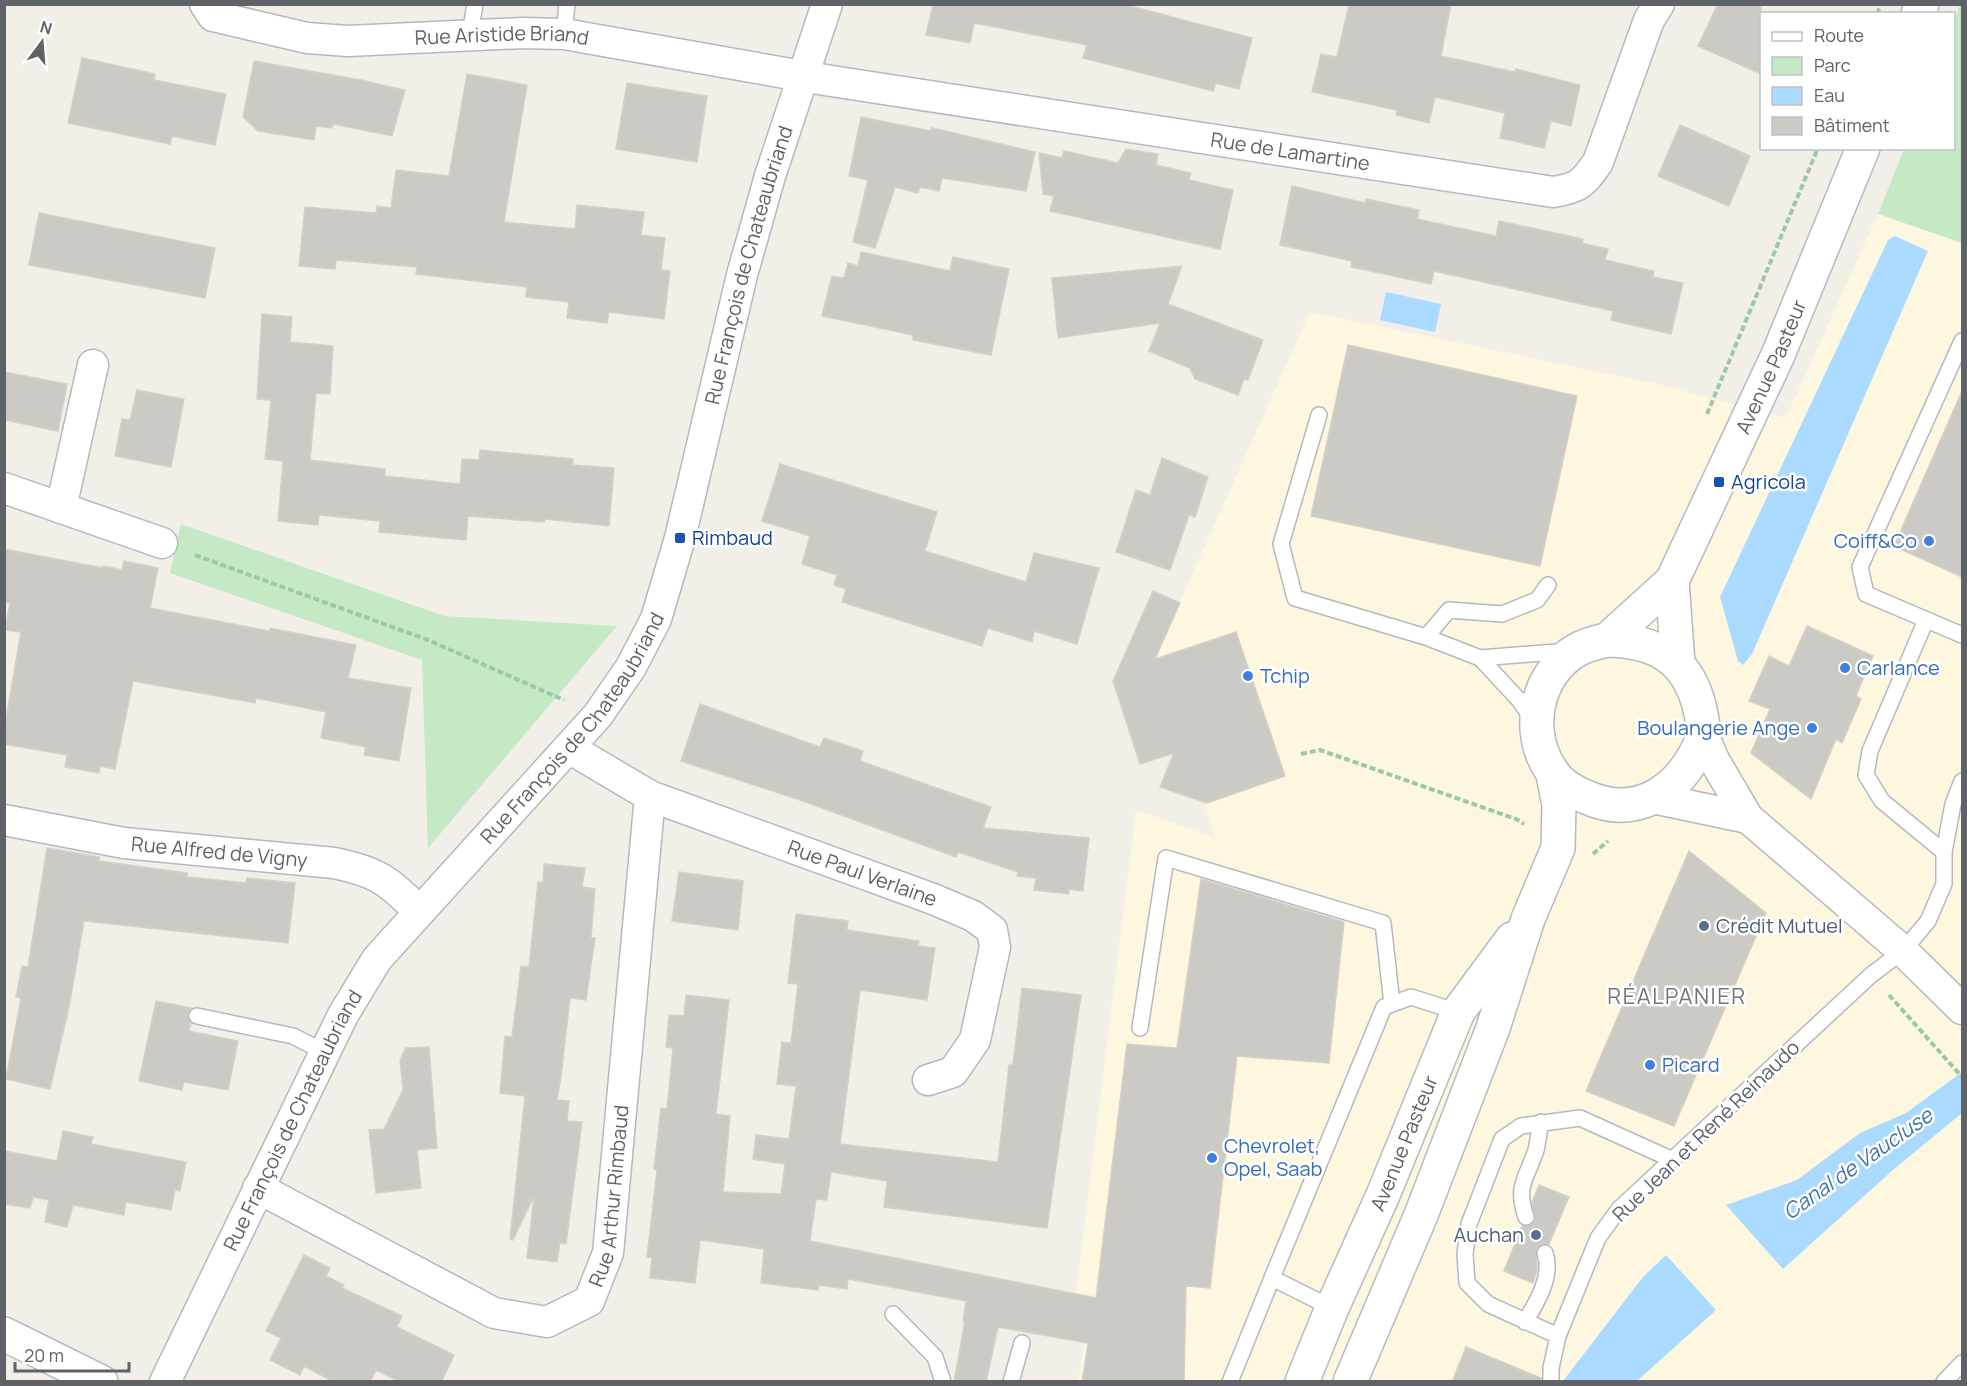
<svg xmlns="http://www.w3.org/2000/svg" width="1967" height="1386" viewBox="0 0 1967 1386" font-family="Manrope,sans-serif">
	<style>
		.commercial { fill: #fef7e0 }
		.green { fill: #c5e8c5 }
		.water { fill: #aadaff }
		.building { fill: #cccac5; stroke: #d6d1c6; stroke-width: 1.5 }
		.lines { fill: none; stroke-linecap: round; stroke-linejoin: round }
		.service-casing { stroke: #b5b8bc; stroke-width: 18 }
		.minor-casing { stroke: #b5b8bc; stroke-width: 33 }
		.secondary-casing { stroke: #b6babf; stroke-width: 36 }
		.path { stroke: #9cc7a9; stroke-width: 4; stroke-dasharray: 6 3; stroke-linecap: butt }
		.service { stroke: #fff; stroke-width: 15 }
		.minor { stroke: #fff; stroke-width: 30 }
		.secondary { stroke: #fff; stroke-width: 33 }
		.transit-dot { fill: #1a4fb4; stroke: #fff; stroke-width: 2 }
		.shop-dot { fill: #3f7fe0; stroke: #fff; stroke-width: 2 }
		.service-dot { fill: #5c6f8a; stroke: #fff; stroke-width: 2 }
		.labels { text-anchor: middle; stroke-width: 5; stroke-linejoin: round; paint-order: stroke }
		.street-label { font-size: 20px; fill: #5f6368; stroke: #fff }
		.transit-label { font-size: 20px; fill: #164399; stroke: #fff; text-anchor: start }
		.shop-label { font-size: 20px; fill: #366cbe; stroke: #fff; text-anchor: start }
		.service-label { font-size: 20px; fill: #4e5e75; stroke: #fff; text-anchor: start }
		.water-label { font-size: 21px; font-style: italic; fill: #4174aa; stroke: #fff }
		.quarter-label { font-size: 22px; letter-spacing: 1.5px; fill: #70757a; stroke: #fff }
	</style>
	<rect width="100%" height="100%" fill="#f1efe8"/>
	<path class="commercial" d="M 1878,214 L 1962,243 L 1962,1381 L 1078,1381 L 1093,1294 L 1076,1294 L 1136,810 L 1216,838 L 1156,655 L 1310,312 L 1657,384 L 1786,418 Z"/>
	<path class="green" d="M 1960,5 L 1962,5 L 1962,243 L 1878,214 L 1904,149 L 1954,148 L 1954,22 Z
		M 181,524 L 444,616 L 617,626 L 428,848 L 422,660 L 170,573 Z"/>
	<path class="water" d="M 1895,236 L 1928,251 L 1752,654 L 1743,665 L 1738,661 L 1720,597 L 1888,240 Z
		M 1386,292 L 1441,304 L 1435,332 L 1380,320 Z
		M 1962,1072 L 1962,1113 L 1893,1170 L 1783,1269 L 1726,1205 L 1797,1180 L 1860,1133 L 1906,1113 Z
		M 1666,1255 L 1716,1310 L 1637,1381 L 1563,1381 L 1643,1277 Z"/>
	<path class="building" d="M 933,4 L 1123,4 L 1252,38 L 1239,89 L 1216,83 L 1213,91 L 1083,58 L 1087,45 L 974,23 L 970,43 L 926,35 Z
		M 1349,4 L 1451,4 L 1441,56 L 1515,72 L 1516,69 L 1580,85 L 1571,126 L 1551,121 L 1544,148 L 1500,138 L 1505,113 L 1435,97 L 1429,123 L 1396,115 L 1397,110 L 1312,92 L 1321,54 L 1337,57 Z
		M 1718,4 L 1761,4 L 1761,74 L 1698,46 Z
		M 82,58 L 155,74 L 154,80 L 226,94 L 215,145 L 172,136 L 170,144 L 68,123 Z
		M 254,61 L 361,80 L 405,90 L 392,136 L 333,124 L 332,128 L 316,126 L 314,140 L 258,131 L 243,117 Z
		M 467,74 L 527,85 L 504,222 L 575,229 L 577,205 L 644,212 L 641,235 L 665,238 L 661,270 L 670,271 L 664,319 L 609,312 L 607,323 L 567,318 L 569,302 L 526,297 L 527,287 L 416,274 L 417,267 L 336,260 L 335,269 L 299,266 L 305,207 L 376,213 L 377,206 L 391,208 L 396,170 L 449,176 Z
		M 627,83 L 707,96 L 697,162 L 616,149 Z
		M 861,117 L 931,131 L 932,128 L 1035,152 L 1026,191 L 942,178 L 939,191 L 920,187 L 918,193 L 895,187 L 875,248 L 853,242 L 868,180 L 849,176 Z
		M 1680,125 L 1750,156 L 1729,206 L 1658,176 Z
		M 1126,149 L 1158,154 L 1156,165 L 1191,173 L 1189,180 L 1233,190 L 1220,249 L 1050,211 L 1054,196 L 1043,194 L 1039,153 L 1062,158 L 1064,151 L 1118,163 Z
		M 1292,186 L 1365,203 L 1366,199 L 1419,210 L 1417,219 L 1496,236 L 1499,221 L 1583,239 L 1582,243 L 1608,249 L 1605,260 L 1654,271 L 1653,277 L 1683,283 L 1671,334 L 1611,320 L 1613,311 L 1434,271 L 1431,284 L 1351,267 L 1352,261 L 1280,245 Z
		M 39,213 L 215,248 L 205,298 L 29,265 Z
		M 861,252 L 950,271 L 953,257 L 1009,269 L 991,355 L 913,340 L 913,335 L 822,316 L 832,276 L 844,278 L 848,263 L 858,266 Z
		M 1182,266 L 1168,304 L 1263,340 L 1248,380 L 1244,379 L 1238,395 L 1195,379 L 1190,368 L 1149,351 L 1160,323 L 1058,338 L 1052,278 Z
		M 262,314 L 292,317 L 290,342 L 333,346 L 330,394 L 316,393 L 310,460 L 385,469 L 385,476 L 460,484 L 462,459 L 479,460 L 480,450 L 573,459 L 573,465 L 614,468 L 609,526 L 545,519 L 544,522 L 468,516 L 466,540 L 379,532 L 380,521 L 319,515 L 318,525 L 278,521 L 283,461 L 265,459 L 271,400 L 257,399 Z
		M 1348,345 L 1577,396 L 1540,566 L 1311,516 Z
		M 4,372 L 67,384 L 58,431 L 4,420 Z
		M 137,390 L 184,399 L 171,467 L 115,456 L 122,419 L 130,420 Z
		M 1962,391 L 1962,577 L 1894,546 Z
		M 1162,458 L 1208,477 L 1195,517 L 1189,515 L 1170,570 L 1116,552 L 1136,490 L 1150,495 Z
		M 780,464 L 937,512 L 925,551 L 1026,582 L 1034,553 L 1099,568 L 1077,644 L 1034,631 L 1032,642 L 988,628 L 982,646 L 842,602 L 846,589 L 834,585 L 837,575 L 802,564 L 810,536 L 762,521 Z
		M 4,549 L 103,568 L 103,566 L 122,570 L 124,561 L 158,568 L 150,608 L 269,631 L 270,628 L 356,645 L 348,678 L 411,688 L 399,761 L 364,755 L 366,747 L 321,738 L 326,712 L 256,698 L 255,703 L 133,681 L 115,769 L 100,766 L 99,773 L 65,767 L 67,755 L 4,744 L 4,731 L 21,632 L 5,630 L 10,603 L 4,602 Z
		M 1153,591 L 1180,603 L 1155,659 L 1236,632 L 1285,776 L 1207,803 L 1160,787 L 1174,753 L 1140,764 L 1113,681 Z
		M 1807,626 L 1873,656 L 1856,696 L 1861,699 L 1842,743 L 1836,739 L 1811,799 L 1751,753 L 1770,709 L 1749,701 L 1769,656 L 1789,666 Z
		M 700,704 L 820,747 L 824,738 L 863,751 L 860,761 L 991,807 L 983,828 L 1089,838 L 1083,891 L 1069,889 L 1069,894 L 1034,890 L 1036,878 L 1017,876 L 1018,872 L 958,852 L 956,857 L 803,801 L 681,761 Z
		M 47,848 L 99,857 L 99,861 L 187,873 L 187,877 L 246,883 L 247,878 L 295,883 L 288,943 L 84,921 L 69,1007 L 50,1089 L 6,1079 L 21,998 L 16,997 L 22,966 L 28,967 Z
		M 1689,851 L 1766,913 L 1674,1126 L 1586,1091 Z
		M 544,864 L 585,868 L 582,887 L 595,889 L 591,938 L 595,938 L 586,1000 L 570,998 L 561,1077 L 557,1100 L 569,1101 L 567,1121 L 582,1122 L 566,1244 L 560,1243 L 557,1262 L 527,1258 L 534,1196 L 513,1240 L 510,1239 L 525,1096 L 500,1093 L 505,1036 L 512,1037 L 521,966 L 529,967 L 538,882 L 543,883 Z
		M 679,872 L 743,881 L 738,930 L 672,921 Z
		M 1201,879 L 1344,922 L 1329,1063 L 1237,1056 L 1210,1288 L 1186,1286 L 1184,1382 L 1082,1382 L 1088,1343 L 998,1327 L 986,1382 L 954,1382 L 965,1321 L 963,1321 L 966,1301 L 848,1279 L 847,1289 L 819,1285 L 818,1290 L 761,1283 L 764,1249 L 700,1240 L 695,1283 L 650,1278 L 652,1258 L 647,1257 L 657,1170 L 654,1169 L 661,1108 L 667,1109 L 673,1048 L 666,1047 L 669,1015 L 684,1016 L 686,995 L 729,1000 L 716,1114 L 730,1116 L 723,1192 L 781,1194 L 785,1164 L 753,1159 L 756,1135 L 789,1139 L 796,1086 L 777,1084 L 782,1042 L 791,1043 L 798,984 L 788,983 L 796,914 L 848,921 L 847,930 L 919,941 L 918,946 L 935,948 L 927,1000 L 860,990 L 840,1144 L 998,1162 L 1009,1065 L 1013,1065 L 1022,988 L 1081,995 L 1047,1228 L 884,1207 L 887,1181 L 831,1172 L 827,1200 L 816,1199 L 810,1241 L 1096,1298 L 1127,1044 L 1177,1048 Z
		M 156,1001 L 192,1008 L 187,1015 L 191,1023 L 189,1031 L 238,1041 L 228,1090 L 184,1082 L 182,1090 L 139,1081 Z
		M 429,1047 L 437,1148 L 417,1150 L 421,1188 L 376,1193 L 369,1130 L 384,1129 L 403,1090 L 400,1060 L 406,1048 Z
		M 63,1131 L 93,1137 L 91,1144 L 186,1162 L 180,1191 L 175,1190 L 171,1210 L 126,1202 L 124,1215 L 73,1205 L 67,1227 L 45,1222 L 49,1200 L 33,1197 L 30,1208 L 4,1204 L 4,1151 L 57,1161 Z
		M 1539,1185 L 1569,1197 L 1549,1244 L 1542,1244 L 1536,1250 L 1537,1270 L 1533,1283 L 1504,1271 L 1522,1226 L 1529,1226 L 1535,1220 L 1532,1202 Z
		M 304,1255 L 330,1268 L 326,1276 L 344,1285 L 342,1288 L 402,1316 L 397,1327 L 454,1355 L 441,1382 L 400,1382 L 376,1370 L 370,1382 L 334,1382 L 304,1366 L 300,1375 L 270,1360 L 281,1338 L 266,1331 Z
		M 1466,1347 L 1541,1378 L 1541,1382 L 1452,1382 Z"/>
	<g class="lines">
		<g class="service-casing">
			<path id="service" d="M 564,34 L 567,4
				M 470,35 L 475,4
				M 1962,341 L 1860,567 L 1866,594 L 1962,635
				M 1319,415 L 1281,544 L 1295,598 L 1426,637 L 1480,658 L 1519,700 L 1534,721
				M 1926,620 L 1870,751 L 1866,775 L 1882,801 L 1944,852
				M 1426,637 L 1449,610 L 1502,614 L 1537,600 L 1548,585
				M 1480,658 L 1568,651
				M 197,1016 L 293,1036 L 324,1052
				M 1140,1028 L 1166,858 L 1383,923 L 1392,1004
				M 1526,1217 C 1515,1186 1527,1178 1536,1150 C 1538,1141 1539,1131 1541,1122
				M 1332,1308 L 1272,1278 L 1384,1007 L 1411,997 L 1458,1012
				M 893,1314 L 935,1357 L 943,1382
				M 1525,1322 C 1537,1302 1553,1276 1545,1253
				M 1558,1336 L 1488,1304 L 1467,1283 L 1465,1254 L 1469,1224 L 1502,1139 L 1521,1126 L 1580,1118 L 1673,1160
				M 1011,1382 L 1022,1343
				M 1230,1382 L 1272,1278
				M 1551,1382 L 1551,1368 L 1558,1336 L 1598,1238 L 1619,1209 L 1871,975 L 1903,951 L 1928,921 L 1944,884 L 1944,852 L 1953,804 L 1962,781
				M 1944,1382 L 1962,1363"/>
		</g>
		<g class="minor-casing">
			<g id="minor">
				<path id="s1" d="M 205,4 L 213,16 L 307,38 L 348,41 L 523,33 L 564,34 L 825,80 L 1553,192 C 1579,188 1583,184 1598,162 L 1649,20 L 1659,4"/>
				<path d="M 4,488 L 162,543"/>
				<path d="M 61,508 L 93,365"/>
				<path d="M 1704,737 L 1714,760 L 1748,818 L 1903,951 L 1962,1009"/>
				<path id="s2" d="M 569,748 L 650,796 L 933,899 L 973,916 L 992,930 L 995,947 L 975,1040 L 953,1072 L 928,1080"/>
				<path d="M 1653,798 L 1748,818"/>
				<path id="s3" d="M 4,820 L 124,843 L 334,863 C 378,872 387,880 419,911"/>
				<path id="s4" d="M 258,1188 L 494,1313 L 547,1322 L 589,1301 L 608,1253 L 650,796"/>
				<path id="s5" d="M 165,1382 L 343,1015 L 377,959 L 598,715 L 631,667 L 656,619 L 680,538 L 742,275 L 770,176 L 827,4"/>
			</g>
		</g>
		<g class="secondary-casing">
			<g id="secondary">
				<path d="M 1918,14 L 1922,4"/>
				<path d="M 1672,581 L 1678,664"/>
				<path id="s6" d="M 1607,640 L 1672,581 L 1778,355 L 1863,148"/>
				<path d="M 1607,640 C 1655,641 1686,657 1699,705 C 1703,722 1706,733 1698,749 C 1676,793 1635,819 1586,797 C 1574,792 1560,784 1553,773 C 1524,734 1535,674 1577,650 C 1586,645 1597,642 1607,640 Z"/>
				<path d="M 4,1334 L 101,1382"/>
				<path id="s7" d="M 1302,1382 L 1332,1308 L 1383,1195 L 1458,1012 L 1512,939"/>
				<path d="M 1350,1382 L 1421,1215 L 1493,1028 L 1528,919 L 1558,848 L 1559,805 L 1553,775"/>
			</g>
		</g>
		<path class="path" d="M 1877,14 L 1881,4
			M 1707,414 L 1818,148
			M 195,555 L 428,640 L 564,700
			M 1301,754 L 1320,750 L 1516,819 L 1524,824
			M 1593,854 L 1608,841
			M 1889,995 L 1962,1077"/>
		<use href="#service" class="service"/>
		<use href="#minor" class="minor"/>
		<use href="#secondary" class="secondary"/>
	</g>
	<g class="transit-dot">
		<rect x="1713" y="476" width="12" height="12" rx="3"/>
		<rect x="674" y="532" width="12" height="12" rx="3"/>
	</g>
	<g class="shop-dot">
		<circle cx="1929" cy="541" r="6"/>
		<circle cx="1845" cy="668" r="6"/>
		<circle cx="1248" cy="676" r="6"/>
		<circle cx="1812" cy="728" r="6"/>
		<circle cx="1650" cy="1065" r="6"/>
		<circle cx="1212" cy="1158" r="6"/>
	</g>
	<g class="service-dot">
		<circle cx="1704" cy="926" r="6"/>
		<circle cx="1536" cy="1235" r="6"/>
	</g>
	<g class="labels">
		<g class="street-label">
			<text dy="7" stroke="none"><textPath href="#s1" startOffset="306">Rue Aristide Briand</textPath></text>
			<text dy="7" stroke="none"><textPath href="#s1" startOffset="1104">Rue de Lamartine</textPath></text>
			<text dy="7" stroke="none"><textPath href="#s5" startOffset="1281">Rue François de Chateaubriand</textPath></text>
			<text dy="7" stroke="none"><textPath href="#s6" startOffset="324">Avenue Pasteur</textPath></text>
			<text dy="7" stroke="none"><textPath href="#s5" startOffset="777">Rue François de Chateaubriand</textPath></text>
			<text dy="7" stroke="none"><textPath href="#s3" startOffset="218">Rue Alfred de Vigny</textPath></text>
			<text dy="7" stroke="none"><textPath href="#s2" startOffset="320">Rue Paul Verlaine</textPath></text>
			<text dy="7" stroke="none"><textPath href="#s5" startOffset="291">Rue François de Chateaubriand</textPath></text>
			<text transform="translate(1706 1131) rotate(-44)" y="7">Rue Jean et René Reinaudo</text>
			<text dy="7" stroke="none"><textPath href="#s7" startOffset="260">Avenue Pasteur</textPath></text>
			<text dy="7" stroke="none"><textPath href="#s4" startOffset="476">Rue Arthur Rimbaud</textPath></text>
		</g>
		<g class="transit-label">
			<text x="1731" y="489">Agricola</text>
			<text x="692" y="545">Rimbaud</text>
		</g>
		<g class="shop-label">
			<text x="1917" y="548" text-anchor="end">Coiff&amp;Co</text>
			<text x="1857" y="675">Carlance</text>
			<text x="1260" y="683">Tchip</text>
			<text x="1800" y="735" text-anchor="end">Boulangerie Ange</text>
			<text x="1662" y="1072">Picard</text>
			<text x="1224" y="1153">Chevrolet,<tspan x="1224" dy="23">Opel, Saab</tspan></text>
		</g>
		<g class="service-label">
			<text x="1716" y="933">Crédit Mutuel</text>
			<text x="1524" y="1242" text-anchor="end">Auchan</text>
		</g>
		<g class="water-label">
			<text transform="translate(1858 1164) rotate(-35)" y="7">Canal de Vaucluse</text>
		</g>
		<g class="quarter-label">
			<text x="1677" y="1004">RÉALPANIER</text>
		</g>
	</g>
	<rect width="1967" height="1386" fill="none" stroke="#5f6368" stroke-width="12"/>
	<rect x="1760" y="12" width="195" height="138" fill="#ffffff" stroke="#bfc1c3" stroke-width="1.5"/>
	<rect x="1772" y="32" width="30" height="9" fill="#ffffff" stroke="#bfc1c3" stroke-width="1.5"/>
	<text x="1814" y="42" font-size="18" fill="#5f6368">Route</text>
	<rect x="1772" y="57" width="30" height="18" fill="#c5e8c5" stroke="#bfc1c3" stroke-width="1.5"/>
	<text x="1814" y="72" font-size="18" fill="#5f6368">Parc</text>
	<rect x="1772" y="87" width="30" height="18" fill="#aadaff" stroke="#bfc1c3" stroke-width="1.5"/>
	<text x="1814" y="102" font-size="18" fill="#5f6368">Eau</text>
	<rect x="1772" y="117" width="30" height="18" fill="#cccac5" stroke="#bfc1c3" stroke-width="1.5"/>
	<text x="1814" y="132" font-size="18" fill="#5f6368">Bâtiment</text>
	<g transform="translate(42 42) rotate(16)" stroke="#ffffff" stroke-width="4.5" paint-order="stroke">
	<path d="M0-4.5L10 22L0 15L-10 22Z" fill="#5f6368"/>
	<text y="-9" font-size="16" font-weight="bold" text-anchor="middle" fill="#5f6368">N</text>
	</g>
	<path d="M15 1362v9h114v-9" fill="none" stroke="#5f6368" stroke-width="3"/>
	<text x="24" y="1362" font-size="18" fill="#5f6368" stroke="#ffffff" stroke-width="4.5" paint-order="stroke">20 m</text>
</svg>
